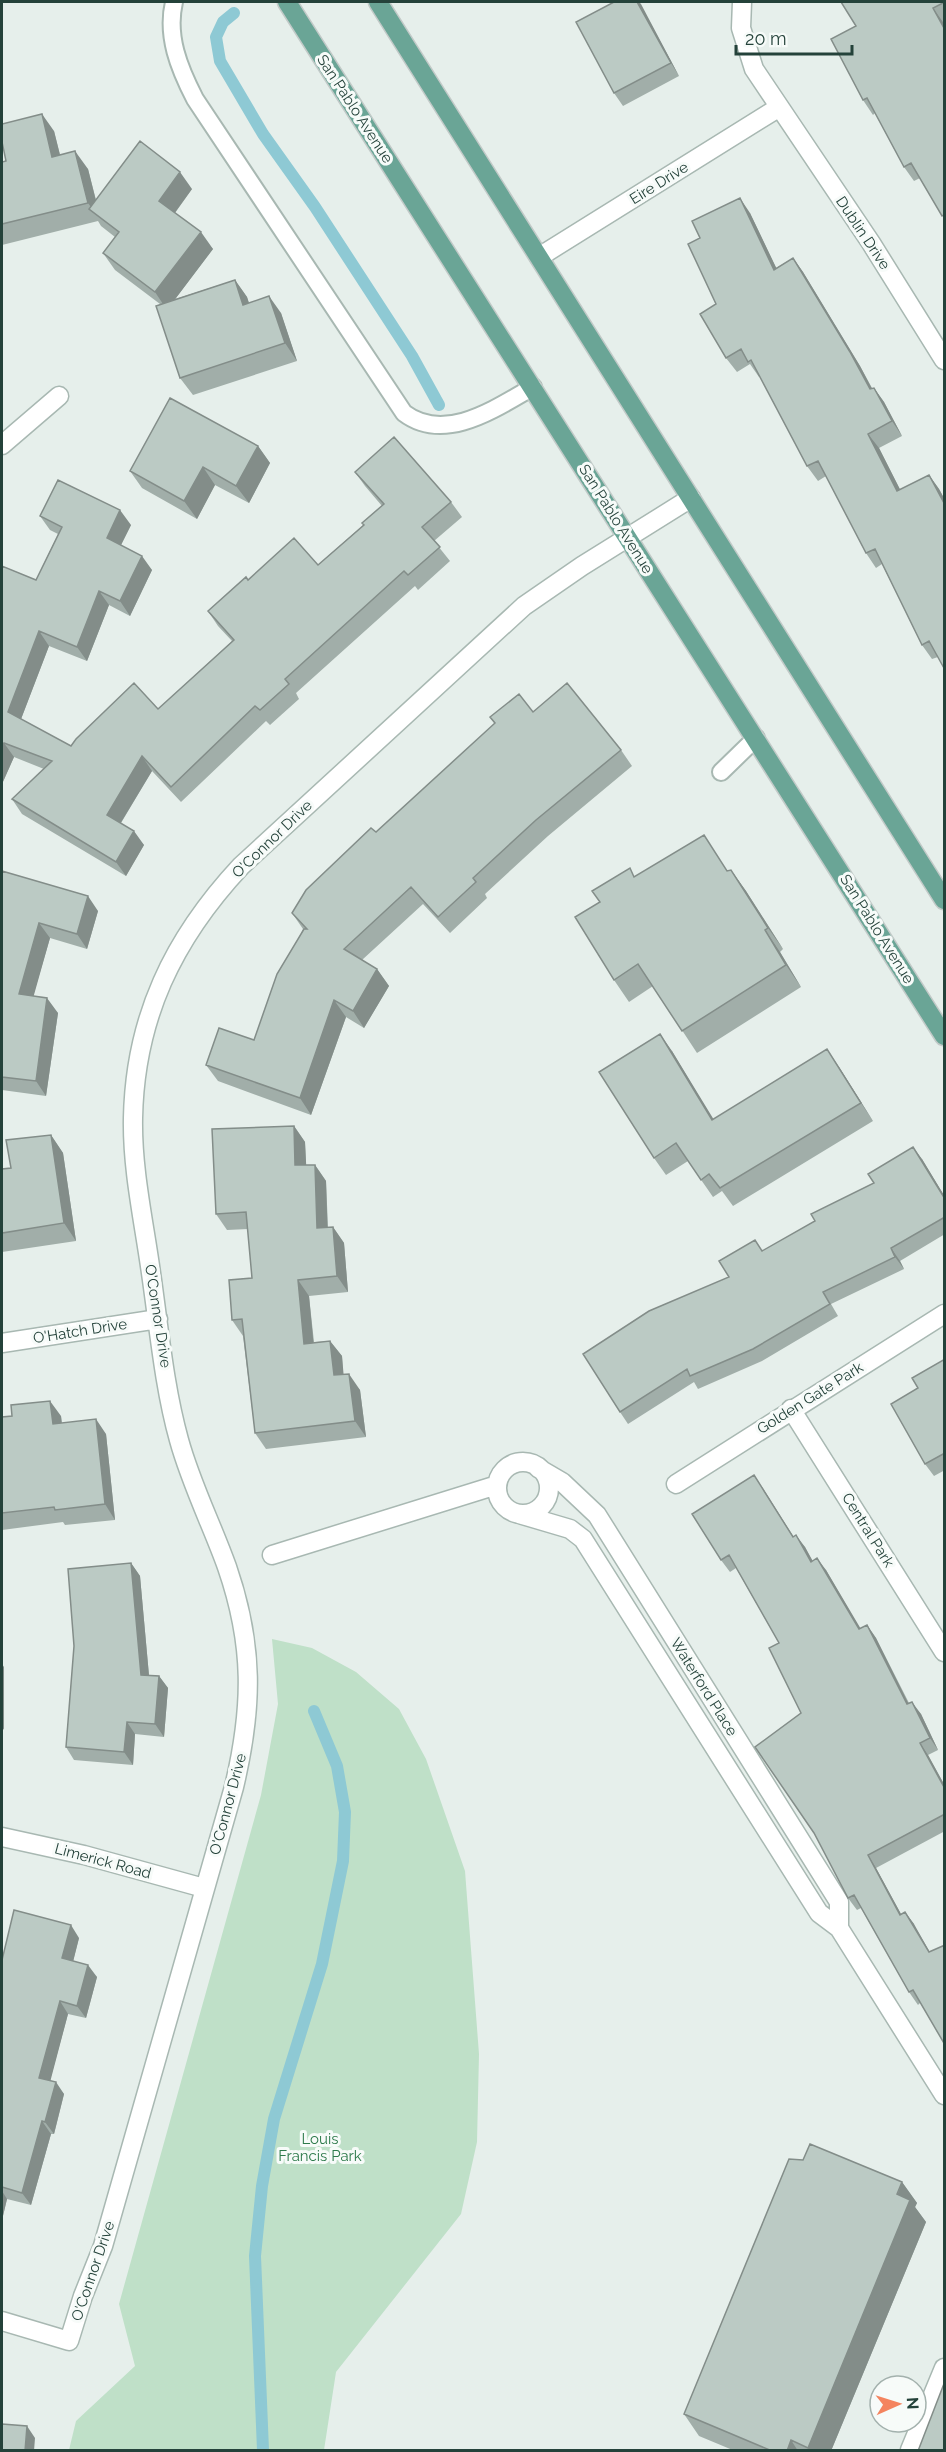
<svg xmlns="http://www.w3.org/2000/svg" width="946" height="2452" viewBox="0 0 946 2452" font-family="Raleway,sans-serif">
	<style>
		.green { fill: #bfe0c8 }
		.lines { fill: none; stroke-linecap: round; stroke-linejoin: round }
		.stream { stroke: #8ec9d4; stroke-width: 12 }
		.lane-casing { stroke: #a8b8b2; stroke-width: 20 }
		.street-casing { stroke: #a8b8b2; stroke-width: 21 }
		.primary-casing { stroke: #c2cac8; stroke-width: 21 }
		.lane { stroke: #fff; stroke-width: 16 }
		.street { stroke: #fff; stroke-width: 18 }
		.primary { stroke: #6aa596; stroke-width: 18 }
		.wall { fill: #a1aea9 }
		.shaded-wall { fill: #838d89 }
		.building { fill: #bbcac4; stroke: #838d89; stroke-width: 1.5 }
		.labels { text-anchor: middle; stroke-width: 6; stroke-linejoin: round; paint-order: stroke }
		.street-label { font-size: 15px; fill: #24423a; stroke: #f7fbf9 }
		.park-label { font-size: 15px; fill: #2d7a4b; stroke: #f7fbf9 }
	</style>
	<rect width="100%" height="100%" fill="#e6efeb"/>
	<path class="green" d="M 272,1639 L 312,1648 L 356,1672 L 399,1709 L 426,1759 L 465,1871 L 479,2054 L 477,2142 L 461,2214 L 336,2372 L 324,2450 L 69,2450 L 76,2421 L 135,2366 L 119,2304 L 261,1795 L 278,1704 Z"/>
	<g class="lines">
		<path class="stream" d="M 234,13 L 223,22 L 216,37 L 220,61 L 263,134 L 315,207 L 412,356 L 439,405
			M 263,2450 L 255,2256 L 262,2186 L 274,2119 L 322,1964 L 343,1861 L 345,1812 L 337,1766 L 314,1711"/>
		<g class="lane-casing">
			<path id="lane" d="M 174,2 C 166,36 179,68 195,99 L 404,413 C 445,444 496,408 533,387
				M 721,772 L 756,738"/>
		</g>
		<g class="street-casing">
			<path id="street" d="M 742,2 L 741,28 L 754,69 L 871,243 L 944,360
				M 539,257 L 778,108
				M 2,445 L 59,396
				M 2,1343 L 158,1319
				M 791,1409 L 944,1652
				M497 1488a26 26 0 1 1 52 0a26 26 0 1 1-52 0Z
				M 538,1468 L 562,1482 L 597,1515 L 839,1902 L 839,1928
				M 676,1484 L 944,1314
				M 519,1514 L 570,1529 L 583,1539 L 819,1913 L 839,1928 L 944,2095
				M 272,1555 L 497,1485
				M 2,1837 L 84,1855 L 204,1888
				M 2,2321 L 69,2341 L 83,2296 L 103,2246 L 234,1787 C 253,1707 254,1645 227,1567 C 212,1525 191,1484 179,1440 C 164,1386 159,1328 151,1273 C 144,1222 132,1170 133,1118 C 135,1018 173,939 241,866 L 524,606 L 582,566 L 691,498
				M 910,2450 L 944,2368"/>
		</g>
		<g class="primary-casing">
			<path id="primary" d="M 287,2 L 944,1036
				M 378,2 L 944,900"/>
		</g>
		<use href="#lane" class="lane"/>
		<use href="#street" class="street"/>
		<use href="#primary" class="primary"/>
	</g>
	<path class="wall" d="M 614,2 L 639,2 L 679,76 L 623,106 L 614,93 Z
		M 945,2 L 945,21 L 943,22 L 945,25 L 945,219 L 920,178 L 914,181 L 904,167 L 875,113 L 873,115 L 863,100 L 856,26 Z
		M 54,131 L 60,155 L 88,169 L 96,200 L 192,189 L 175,213 L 213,249 L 175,299 L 235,280 L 247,297 L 249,303 L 281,313 L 297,361 L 193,395 L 180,378 L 160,304 L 115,270 L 103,253 L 115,237 L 101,226 L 98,221 L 2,245 L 2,162 L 6,161 Z
		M 750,213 L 776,268 L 793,258 L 803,272 L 860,366 L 872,388 L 874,388 L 884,402 L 902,436 L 879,448 L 900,490 L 929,475 L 939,489 L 945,500 L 945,670 L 938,657 L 932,659 L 922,645 L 882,564 L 876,568 L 866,553 L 826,476 L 818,481 L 807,466 L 760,376 L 759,377 L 750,364 L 737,372 L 726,358 L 716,304 L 700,238 Z
		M 258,446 L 270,463 L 249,503 L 215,485 L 197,519 L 142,488 L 130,471 Z
		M 355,472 L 451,502 L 462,517 L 434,541 L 450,561 L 418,590 L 415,586 L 296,693 L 299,699 L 270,725 L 266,721 L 181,802 L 152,771 L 121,823 L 144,845 L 126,876 L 22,814 L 12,799 L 44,769 L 14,757 L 2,784 L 2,566 L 36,580 L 58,534 L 50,530 L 40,516 L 131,525 L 121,545 L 152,570 L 130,616 L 109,605 L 87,661 L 49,646 L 21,719 L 71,746 L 158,709 L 232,641 L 218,626 L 208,611 L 248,580 L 318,565 L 363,525 L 382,506 L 365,486 Z
		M 533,712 L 621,750 L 632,766 L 548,836 L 485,894 L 487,898 L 450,933 L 423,904 L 362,960 L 377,969 L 389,986 L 364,1028 L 346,1017 L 311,1115 L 218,1081 L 206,1065 L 254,1040 L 303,929 L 292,913 L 376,832 L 495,724 L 490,717 Z
		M 731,870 L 746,891 L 783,949 L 780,952 L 801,987 L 697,1053 L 653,986 L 629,1002 L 614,980 L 600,902 L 635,876 L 728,871 Z
		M 2,871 L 98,911 L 87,949 L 50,938 L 33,996 L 58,1013 L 46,1096 L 2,1090 Z
		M 672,1051 L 713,1120 L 839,1067 L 873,1121 L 733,1206 L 722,1191 L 713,1197 L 688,1161 L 666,1175 L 654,1158 Z
		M 294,1126 L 305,1142 L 306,1165 L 315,1165 L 326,1181 L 328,1227 L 333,1227 L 344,1243 L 348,1292 L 309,1296 L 314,1342 L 330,1341 L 342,1356 L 343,1374 L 360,1390 L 366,1437 L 266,1449 L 255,1433 L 243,1336 L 232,1320 L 252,1278 L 248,1229 L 227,1230 L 216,1214 Z
		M 51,1135 L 63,1153 L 76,1241 L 2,1252 L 2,1169 L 11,1168 Z
		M 922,1159 L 945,1197 L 945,1234 L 900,1261 L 904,1269 L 831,1304 L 838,1316 L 762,1361 L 698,1389 L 694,1382 L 628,1424 L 620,1412 L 729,1277 L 763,1251 Z
		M 945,1359 L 945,1470 L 934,1476 L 925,1464 L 918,1388 Z
		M 61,1416 L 62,1423 L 106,1434 L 115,1520 L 65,1525 L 63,1522 L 2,1530 L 2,1417 Z
		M 762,1487 L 793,1536 L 805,1547 L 812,1561 L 826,1570 L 860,1629 L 867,1625 L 876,1638 L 909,1703 L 921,1714 L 938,1750 L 928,1755 L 945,1786 L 945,1831 L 876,1868 L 901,1914 L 905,1912 L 914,1924 L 920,2003 L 918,2005 L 909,1992 L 861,1908 L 857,1910 L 848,1898 L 801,1713 L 779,1643 L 736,1568 L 730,1572 L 721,1560 Z
		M 131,1563 L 140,1576 L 149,1675 L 159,1676 L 168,1688 L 164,1737 L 135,1734 L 133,1765 L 74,1760 L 66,1747 Z
		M 79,1938 L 73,1961 L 97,1977 L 86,2018 L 68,2014 L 50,2080 L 64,2094 L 54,2134 L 51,2134 L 31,2205 L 7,2199 L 2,2220 L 2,1960 Z
		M 902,2182 L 917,2203 L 915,2207 L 926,2222 L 831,2451 L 735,2451 L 699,2436 L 684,2414 Z"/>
	<path class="shaded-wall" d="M 637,2 L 639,2 L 641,4 L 679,76 L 671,63 Z
		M 933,8 L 945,25 L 945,30 Z
		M 42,114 L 54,131 L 65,175 L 52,157 Z
		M 75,151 L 88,169 L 100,217 L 96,214 L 88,203 Z
		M 180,172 L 192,189 L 171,218 L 159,201 Z
		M 740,198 L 750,213 L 784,284 L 774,270 Z
		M 201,232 L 213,249 L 167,310 L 155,292 Z
		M 793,258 L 803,272 L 860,366 L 880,404 L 870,389 Z
		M 235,280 L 247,297 L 255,322 L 243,305 Z
		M 269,296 L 281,313 L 297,361 L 285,343 Z
		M 874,388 L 884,402 L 902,436 L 892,421 Z
		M 868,434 L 879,448 L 908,505 L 897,491 Z
		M 258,446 L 270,463 L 249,503 L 236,486 Z
		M 203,467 L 215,485 L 197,519 L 184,501 Z
		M 929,475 L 939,489 L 945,500 L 945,505 Z
		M 120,510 L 131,525 L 117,553 L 107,538 Z
		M 142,556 L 152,570 L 130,616 L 120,601 Z
		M 99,591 L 109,605 L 87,661 L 77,647 Z
		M 39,631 L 49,646 L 18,727 L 8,712 Z
		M 4,743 L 14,757 L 2,784 L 2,747 Z
		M 142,756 L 152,771 L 117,829 L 107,815 Z
		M 134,831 L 144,845 L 126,876 L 116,862 Z
		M 731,870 L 746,891 L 783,949 L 768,928 Z
		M 88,896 L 98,911 L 87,949 L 77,934 Z
		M 39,923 L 50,938 L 30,1009 L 19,994 Z
		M 765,930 L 780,952 L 801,987 L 786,965 Z
		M 377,969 L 389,986 L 364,1028 L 353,1011 Z
		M 47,998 L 58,1013 L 46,1096 L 36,1081 Z
		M 334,1000 L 346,1017 L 311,1115 L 300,1098 Z
		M 660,1034 L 672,1051 L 725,1138 L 712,1120 Z
		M 827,1049 L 839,1067 L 873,1121 L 861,1103 Z
		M 294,1126 L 305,1142 L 307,1181 L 295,1165 Z
		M 51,1135 L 63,1153 L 76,1241 L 64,1223 Z
		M 913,1147 L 922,1159 L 945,1197 L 945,1199 Z
		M 315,1165 L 326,1181 L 328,1244 L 317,1228 Z
		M 333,1227 L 344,1243 L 348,1292 L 337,1276 Z
		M 891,1248 L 900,1261 L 904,1269 L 895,1257 Z
		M 298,1280 L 309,1296 L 315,1359 L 304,1344 Z
		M 330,1341 L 342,1356 L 345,1391 L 334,1375 Z
		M 349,1374 L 360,1390 L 366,1437 L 355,1421 Z
		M 50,1401 L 61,1416 L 63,1439 L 53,1424 Z
		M 96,1419 L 106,1434 L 115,1520 L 105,1504 Z
		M 754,1475 L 762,1487 L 801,1549 L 793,1537 Z
		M 796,1535 L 805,1547 L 820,1574 L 811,1562 Z
		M 817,1558 L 826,1570 L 868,1641 L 859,1629 Z
		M 131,1563 L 140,1576 L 150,1687 L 141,1675 Z
		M 867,1625 L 876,1638 L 915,1717 L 907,1704 Z
		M 2,1664 L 4,1667 L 4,1730 L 2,1727 Z
		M 159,1676 L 168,1688 L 164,1737 L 155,1724 Z
		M 912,1702 L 921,1714 L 938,1750 L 930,1738 Z
		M 127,1722 L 135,1734 L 133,1765 L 124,1752 Z
		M 920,1743 L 928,1755 L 945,1786 L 945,1789 Z
		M 868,1855 L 876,1868 L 908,1927 L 900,1915 Z
		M 905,1912 L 914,1924 L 937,1965 L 929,1952 Z
		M 71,1925 L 79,1938 L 71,1970 L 62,1958 Z
		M 88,1965 L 97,1977 L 86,2018 L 77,2006 Z
		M 60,2001 L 68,2014 L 48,2090 L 39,2078 Z
		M 56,2082 L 64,2094 L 54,2134 L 45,2122 Z
		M 42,2121 L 51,2134 L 31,2205 L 22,2193 Z
		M 902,2182 L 917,2203 L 915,2207 L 926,2222 L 831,2451 L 809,2451 L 808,2448 Z
		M 2,2191 L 7,2199 L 2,2220 Z
		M 27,2426 L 35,2438 L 34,2451 L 25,2451 Z
		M 791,2440 L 798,2451 L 787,2451 Z"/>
	<path class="building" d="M 614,2 L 637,2 L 671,63 L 614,93 L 576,22 Z
		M 841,2 L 945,2 L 933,8 L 945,30 L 945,214 L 942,216 L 911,163 L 904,167 L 867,98 L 863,100 L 831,39 L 856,26 Z
		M 42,114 L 52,157 L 75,151 L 88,203 L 2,224 L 2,162 L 6,161 L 2,142 L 2,124 Z
		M 140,141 L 180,172 L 159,201 L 201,232 L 155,292 L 103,253 L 119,232 L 89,209 Z
		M 740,198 L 774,270 L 793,258 L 850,352 L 870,389 L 874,388 L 892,421 L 868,434 L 897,491 L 929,475 L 945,505 L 945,670 L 929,641 L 922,645 L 875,549 L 866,553 L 818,461 L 807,466 L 751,360 L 748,362 L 741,349 L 726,358 L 700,314 L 716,304 L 688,244 L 700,238 L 692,221 Z
		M 235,280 L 243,305 L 269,296 L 285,343 L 180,378 L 156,306 Z
		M 170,398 L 258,446 L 236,486 L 203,467 L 184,501 L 130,471 Z
		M 394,437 L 451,502 L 422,527 L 440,547 L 408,575 L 404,571 L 285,679 L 289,684 L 260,710 L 255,706 L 171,787 L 142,756 L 107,815 L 134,831 L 116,862 L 12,799 L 52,761 L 4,743 L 2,747 L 2,566 L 36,580 L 62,527 L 40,516 L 58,480 L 120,510 L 107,538 L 142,556 L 120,601 L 99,591 L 77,647 L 39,631 L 8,712 L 71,746 L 76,739 L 134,683 L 158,709 L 234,640 L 208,611 L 246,577 L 248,580 L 294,538 L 318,565 L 364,525 L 362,523 L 384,504 L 355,472 Z
		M 567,683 L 621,750 L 536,820 L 473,878 L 476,882 L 438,917 L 411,887 L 344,949 L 377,969 L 353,1011 L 334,1000 L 300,1098 L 206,1065 L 219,1028 L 254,1040 L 277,974 L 304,929 L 307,929 L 292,913 L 306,890 L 371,828 L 376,832 L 495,723 L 490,717 L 519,694 L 533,712 Z
		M 704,835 L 727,871 L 731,870 L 768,928 L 765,930 L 786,965 L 682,1031 L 638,964 L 614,980 L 575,917 L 600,902 L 592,891 L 630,868 L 634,877 Z
		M 2,871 L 88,896 L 77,934 L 39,923 L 19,994 L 47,998 L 36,1081 L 2,1077 Z
		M 660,1034 L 712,1120 L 827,1049 L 861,1103 L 720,1188 L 709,1174 L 701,1180 L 676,1143 L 654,1158 L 599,1072 Z
		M 294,1126 L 295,1165 L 315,1165 L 317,1228 L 333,1227 L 337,1276 L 298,1280 L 304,1344 L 330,1341 L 334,1375 L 349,1374 L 355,1421 L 255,1433 L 242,1319 L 232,1320 L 229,1280 L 252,1278 L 246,1212 L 216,1214 L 212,1129 Z
		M 51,1135 L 64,1223 L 2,1233 L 2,1169 L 11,1168 L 6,1140 Z
		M 913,1147 L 945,1199 L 945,1217 L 891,1248 L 895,1257 L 823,1292 L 830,1304 L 753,1349 L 690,1376 L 687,1369 L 620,1412 L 583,1354 L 649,1311 L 729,1277 L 719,1261 L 755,1240 L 762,1251 L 815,1221 L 811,1214 L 874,1183 L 868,1174 Z
		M 945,1359 L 945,1453 L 925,1464 L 891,1404 L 918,1388 L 912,1378 Z
		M 50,1401 L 53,1424 L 96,1419 L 105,1504 L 55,1510 L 54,1507 L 2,1513 L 2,1417 L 12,1416 L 11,1405 Z
		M 754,1475 L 793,1537 L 796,1535 L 811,1562 L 817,1558 L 859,1629 L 867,1625 L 907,1704 L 912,1702 L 930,1738 L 920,1743 L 945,1789 L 945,1814 L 868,1855 L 900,1915 L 905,1912 L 929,1952 L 945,1945 L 945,2045 L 913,1990 L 909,1992 L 854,1895 L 848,1898 L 814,1833 L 755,1747 L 801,1713 L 769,1648 L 779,1643 L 729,1555 L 721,1560 L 692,1514 Z
		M 131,1563 L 141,1675 L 159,1676 L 155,1724 L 127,1722 L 124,1752 L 66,1747 L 74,1646 L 68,1569 Z
		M 14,1910 L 71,1925 L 62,1958 L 88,1965 L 77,2006 L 60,2001 L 39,2078 L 56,2082 L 45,2122 L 42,2121 L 22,2193 L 2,2187 L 2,1960 Z
		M 810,2144 L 902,2182 L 897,2194 L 910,2200 L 808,2448 L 791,2440 L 787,2451 L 772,2451 L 684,2414 L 789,2159 L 803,2160 Z
		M 945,2381 L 945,2451 L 918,2451 Z
		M 2,2424 L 27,2426 L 25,2451 L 2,2451 Z"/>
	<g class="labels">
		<g class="street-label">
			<text transform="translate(355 109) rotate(57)" y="5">San Pablo Avenue</text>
			<text transform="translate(659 183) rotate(-32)" y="5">Eire Drive</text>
			<text transform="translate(863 233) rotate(56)" y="5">Dublin Drive</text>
			<text transform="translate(616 519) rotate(58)" y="5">San Pablo Avenue</text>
			<text transform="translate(272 839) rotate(-44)" y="5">O'Connor Drive</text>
			<text transform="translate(877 929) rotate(58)" y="5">San Pablo Avenue</text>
			<text transform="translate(158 1316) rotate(81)" y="5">O'Connor Drive</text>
			<text transform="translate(80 1331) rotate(-9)" y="5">O'Hatch Drive</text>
			<text transform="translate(810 1398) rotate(-32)" y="5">Golden Gate Park</text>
			<text transform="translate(868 1530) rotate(58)" y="5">Central Park</text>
			<text transform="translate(704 1687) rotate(58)" y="5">Waterford Place</text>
			<text transform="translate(228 1804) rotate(-75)" y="5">O'Connor Drive</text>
			<text transform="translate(103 1861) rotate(15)" y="5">Limerick Road</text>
			<text transform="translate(93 2271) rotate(-71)" y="5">O'Connor Drive</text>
		</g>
		<g class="park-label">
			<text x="320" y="2144">Louis<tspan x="320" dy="17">Francis Park</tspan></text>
		</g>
	</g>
	<rect width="946" height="2452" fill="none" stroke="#24423a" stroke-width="6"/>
	<g transform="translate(898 2404) rotate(87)"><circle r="28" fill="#f7fbf9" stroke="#a3b1ad" stroke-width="1.5"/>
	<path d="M0-4.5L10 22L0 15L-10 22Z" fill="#f4845f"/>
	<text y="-9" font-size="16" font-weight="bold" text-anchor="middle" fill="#24423a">N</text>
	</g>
	<path d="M736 45v9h116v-9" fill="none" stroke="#24423a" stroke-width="3"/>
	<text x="745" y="45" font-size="18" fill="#24423a" stroke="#f7fbf9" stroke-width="4.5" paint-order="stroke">20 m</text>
</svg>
